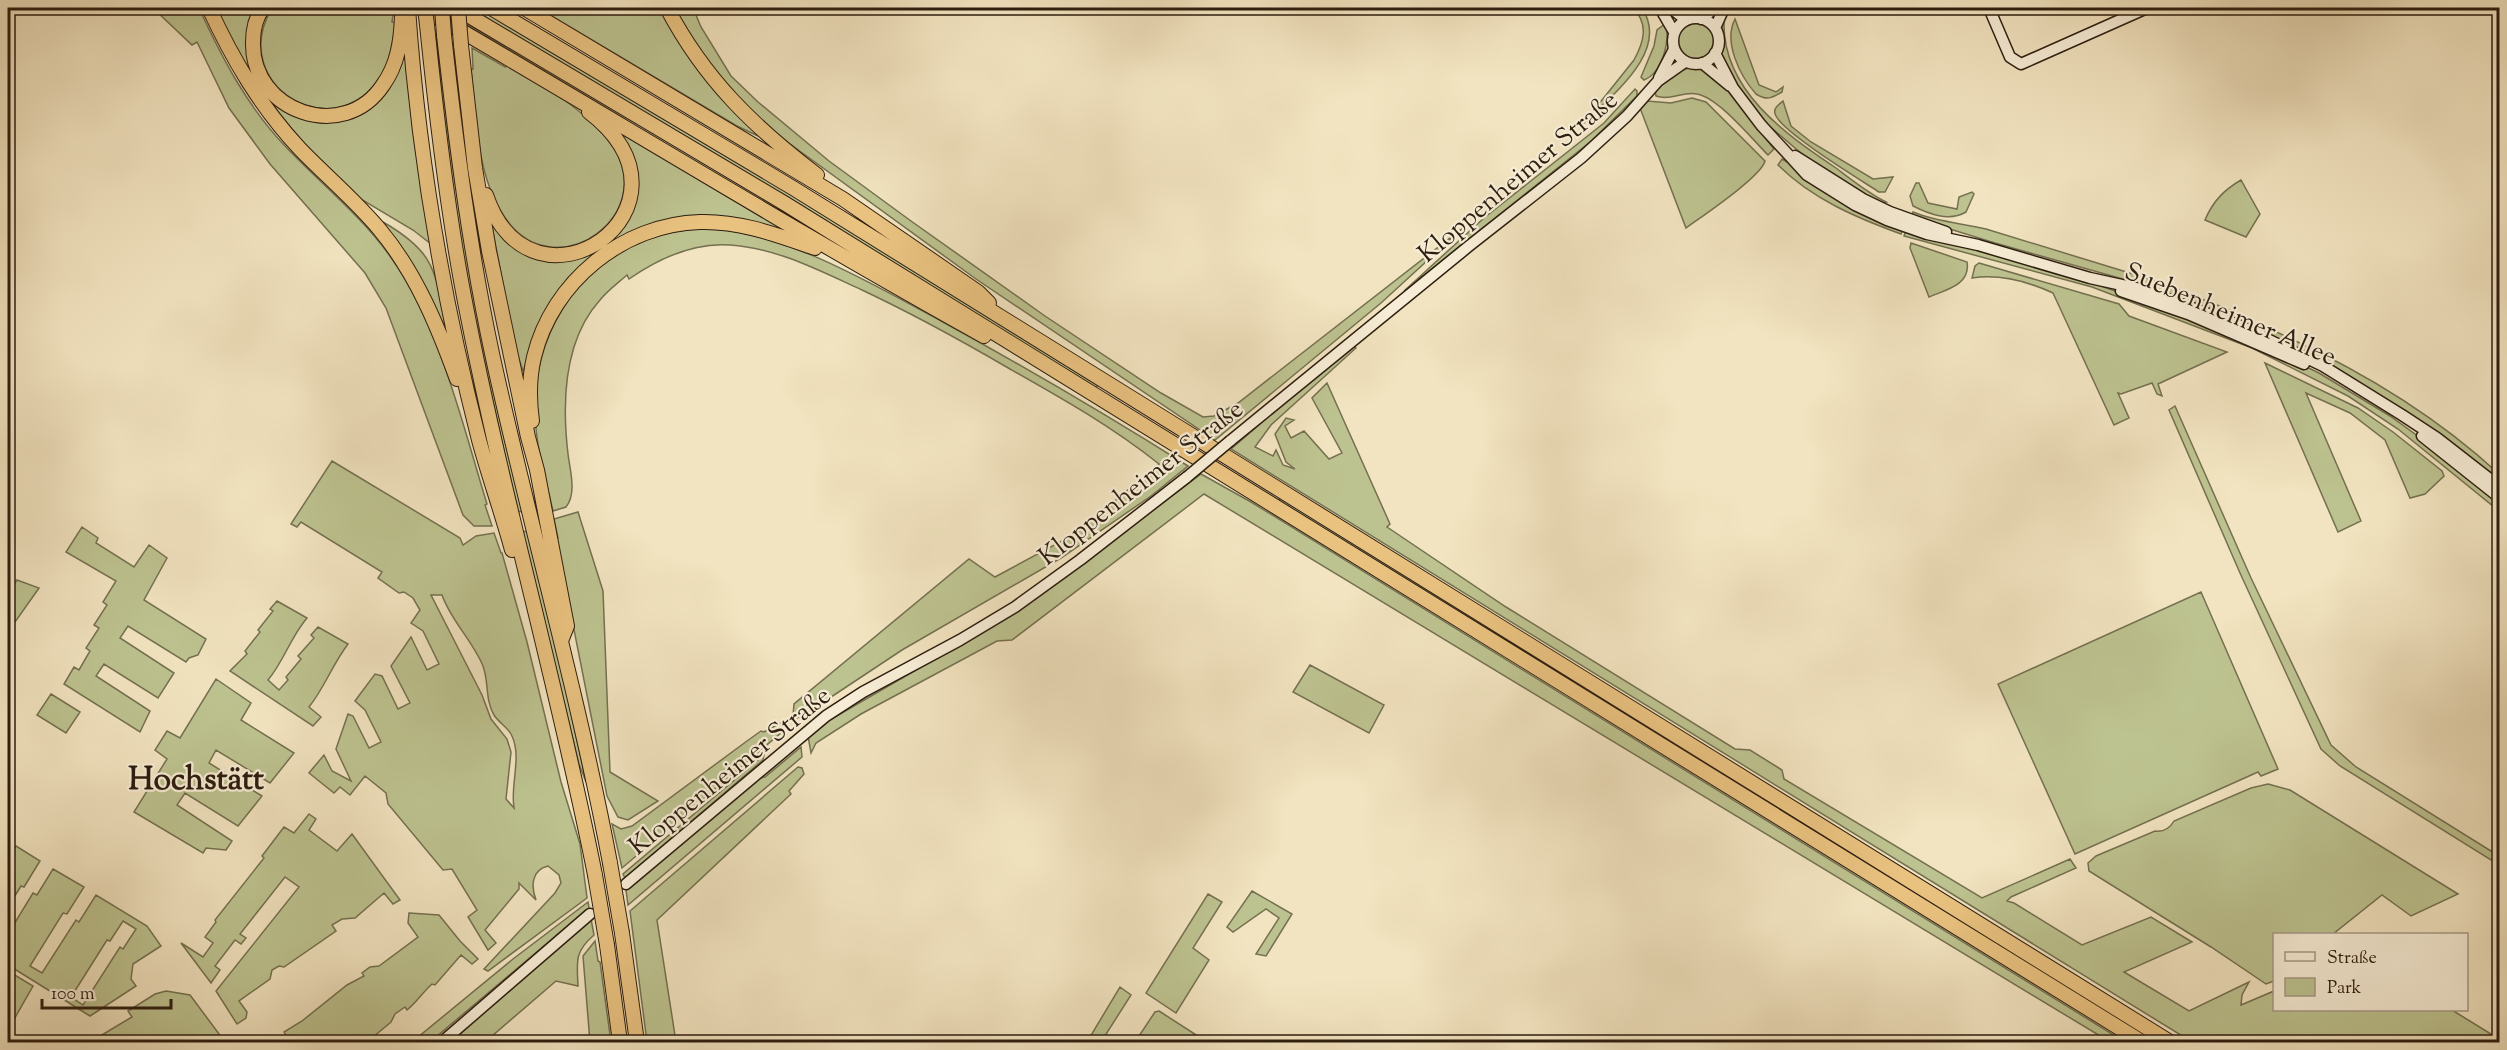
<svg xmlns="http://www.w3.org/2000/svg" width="2507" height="1050" viewBox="0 0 2507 1050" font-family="'Sorts Mill Goudy',serif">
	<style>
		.green { fill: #bdc390; stroke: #747050; stroke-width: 1.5; fill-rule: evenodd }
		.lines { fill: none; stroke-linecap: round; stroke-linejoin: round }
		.secondary-casing { stroke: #2c1d0f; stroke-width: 13 }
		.highway-casing { stroke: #2c1d0f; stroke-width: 16 }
		.secondary { stroke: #f7edd6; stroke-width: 10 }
		.highway { stroke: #e9c280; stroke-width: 14 }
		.secondary-bridge-casing { stroke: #2c1d0f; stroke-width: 13; stroke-linecap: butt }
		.highway-bridge-casing { stroke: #2c1d0f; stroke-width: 16; stroke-linecap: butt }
		.secondary-bridge { stroke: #f7edd6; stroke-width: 10 }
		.highway-bridge { stroke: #e9c280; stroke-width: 14 }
		.labels { text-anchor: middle; stroke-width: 4.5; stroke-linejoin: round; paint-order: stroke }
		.street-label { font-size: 26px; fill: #2c1d0f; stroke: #f7edd6 }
		.district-label { font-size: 32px; font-weight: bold; fill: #2c1d0f; stroke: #f7edd6 }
	</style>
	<rect width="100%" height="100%" fill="#f2e4c0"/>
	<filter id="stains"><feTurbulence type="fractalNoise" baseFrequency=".00333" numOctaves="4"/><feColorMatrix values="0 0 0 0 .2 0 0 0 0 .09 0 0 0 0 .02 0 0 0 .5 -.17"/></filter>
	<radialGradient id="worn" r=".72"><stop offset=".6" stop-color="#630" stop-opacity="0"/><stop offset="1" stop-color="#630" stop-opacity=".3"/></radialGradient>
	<path class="green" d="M 153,8 L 199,8 C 222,58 247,106 285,146 C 321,184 362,216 392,259 C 441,329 462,423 487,504 L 485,505 L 492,526 L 474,526 L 463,515 L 386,308 L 365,273 L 270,164 L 229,108 L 197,42 L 192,45 Z
		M 216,8 L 258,8 L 250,29 L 277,103 L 350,116 L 404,48 L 414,132 L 431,244 L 413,230 L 354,195 L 286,126 L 249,74 Z
		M 272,8 L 394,8 L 392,22 L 396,23 C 393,40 390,60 381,76 C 335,150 226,85 272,8 Z
		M 430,8 L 436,8 L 475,29 L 823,238 Z
		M 468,8 L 480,8 L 737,161 L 1098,384 L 1096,388 L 727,161 Z
		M 538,8 L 661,8 L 678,40 L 698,70 L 758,136 L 737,126 Z
		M 672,8 L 693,8 L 701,27 L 731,76 L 758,102 L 829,161 L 911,221 L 1045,316 L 1161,393 L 1203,417 L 1214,416 L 1238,403 L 1464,227 L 1381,303 L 1215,440 L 976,279 L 768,128 L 719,80 Z
		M 1633,8 L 1642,8 C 1671,52 1610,96 1582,125 L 1634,60 C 1644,42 1649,24 1633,8 Z
		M 1722,18 L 1724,21 C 1722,90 1785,134 1836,168 C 1852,180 1868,193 1886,202 L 1878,203 L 1809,160 L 1761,119 L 1743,95 L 1721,55 Z
		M 1735,19 L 1759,85 L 1776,92 L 1783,87 L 1782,92 C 1772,98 1767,101 1756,94 C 1740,76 1723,42 1735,19 Z
		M1678 41a18 18 0 1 1 36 0a18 18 0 1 1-36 0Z
		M 1665,24 C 1671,40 1662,73 1644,80 L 1641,77 L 1654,46 L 1657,30 Z
		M 432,29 L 438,31 L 449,139 L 463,234 L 523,511 L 518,512 L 471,304 L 453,196 Z
		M 472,48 L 505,67 L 510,65 C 547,88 588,111 613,147 C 658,214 559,286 509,223 C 476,181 477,121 471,70 L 473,69 Z
		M 1689,68 L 1703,70 L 1728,91 L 1774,149 L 1768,155 C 1752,139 1719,98 1697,94 C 1683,91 1670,101 1656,96 L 1655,91 L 1676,72 Z
		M 1635,89 L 1637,91 L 1637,96 L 1590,142 L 1404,291 L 1484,218 L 1604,123 Z
		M 1692,98 L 1706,102 L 1765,161 C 1761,177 1701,217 1686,228 L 1640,108 L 1647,101 L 1671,103 Z
		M 1783,101 L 1791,126 L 1811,142 L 1873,179 L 1893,177 L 1885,192 L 1879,192 C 1859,179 1785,134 1776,116 C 1772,109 1778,105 1783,101 Z
		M 614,128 L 791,235 L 709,217 L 596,256 L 531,351 L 523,371 L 515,347 L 491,221 L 514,244 L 587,254 L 606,244 L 615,236 L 629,215 L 622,140 Z
		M 1782,159 L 1903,229 L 1901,234 C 1857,218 1812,199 1778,165 Z
		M 2241,180 L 2260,214 L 2246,237 L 2205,220 C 2213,201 2224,190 2241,180 Z
		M 1916,183 L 1919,183 L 1928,203 L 1957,209 L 1959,197 L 1972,192 L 1974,194 L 1966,212 C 1949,222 1929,214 1913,206 L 1910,196 Z
		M 1913,212 C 1937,222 1961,223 1986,229 L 2156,281 L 2232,311 L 2219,312 L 2144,285 L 1995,243 L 1911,217 Z
		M 383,222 C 437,253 435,272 446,329 L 414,267 Z
		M 701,228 C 783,230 870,283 941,321 C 1025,367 1107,415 1188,466 L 1151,496 L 1061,558 L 902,650 L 807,713 L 797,718 L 793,716 L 794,704 L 969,559 L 995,577 L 1075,534 L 1159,464 C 1111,426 1063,399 1010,369 C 962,341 913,314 862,290 C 820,271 777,248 730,245 C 693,242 658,259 629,279 L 627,275 C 618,283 608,290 600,300 C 563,341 562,403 568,454 C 570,471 577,493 566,507 L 553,511 C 546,480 536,448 535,414 C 533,340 573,267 644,240 C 662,233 682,230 701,228 Z
		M 1906,230 L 2060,272 L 2153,304 L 2284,356 L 2319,373 L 2390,416 L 2444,455 L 2499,502 L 2499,511 L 2398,429 L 2348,396 L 2252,348 L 2092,287 L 1904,236 Z
		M 1911,243 L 1967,262 C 1971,285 1945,290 1929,297 L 1910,248 Z
		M 1979,263 L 2119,304 L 2129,316 L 2227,352 L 2158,384 L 2162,396 L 2157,394 L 2152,383 L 2121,394 L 2118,393 L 2129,418 L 2114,425 L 2053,293 C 2029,282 1999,274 1972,278 L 1975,266 Z
		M 2263,326 C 2348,363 2431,411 2499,474 L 2499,484 L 2322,363 L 2287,343 L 2258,329 Z
		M 1353,344 L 1356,348 L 1271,425 L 1255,447 L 1273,456 L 1276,450 L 1283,465 L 1295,469 L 1286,462 L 1275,434 L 1286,418 L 1294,420 L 1285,426 L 1291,438 L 1304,431 L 1329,459 L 1342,453 L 1312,398 L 1327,383 L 1390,524 L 1387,527 L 1506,607 L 1735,749 L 1750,750 L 1782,770 L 1784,779 L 1982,898 L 2070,859 L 2076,868 L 2011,897 L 2007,901 L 2014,903 L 2082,945 L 2151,917 L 2192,942 L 2124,972 L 2189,1011 L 2249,982 L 2242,995 L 2241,1005 L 2274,991 L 2274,1010 L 2452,1010 L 2499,1039 L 2499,1042 L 2192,1042 L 1231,449 Z
		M 2265,363 L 2358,408 L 2393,432 L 2442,471 L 2444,476 L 2425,494 L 2410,498 L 2385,440 L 2350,413 L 2306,393 L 2361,521 L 2338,532 Z
		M 2175,406 L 2251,578 L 2331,745 L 2356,767 L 2499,856 L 2499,865 L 2340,766 L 2321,749 L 2240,573 L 2169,410 Z
		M 332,461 L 460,538 L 463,545 L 476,536 L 494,533 L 501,553 L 502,553 L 527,642 L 561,782 L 580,844 L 587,898 L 488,971 L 484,969 L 555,893 L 561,883 L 559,875 L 548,866 C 531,870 531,887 536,900 L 519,883 L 519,889 L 485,930 L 496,943 L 488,950 L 468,917 L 477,910 L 452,869 L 443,870 L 388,804 L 386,793 L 365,776 L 350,795 L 340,787 L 334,793 L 309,773 L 324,755 L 332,771 L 351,781 L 336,749 L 348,714 L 353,716 L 369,748 L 381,742 L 365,710 L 355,701 L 375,674 L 382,676 L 398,709 L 410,703 L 391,666 L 411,637 L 427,670 L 439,664 L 423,631 L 411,623 L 420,610 L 413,598 L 404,592 L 399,593 L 378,578 L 382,572 L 301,522 L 297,527 L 291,524 ZM 431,595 L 442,595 C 451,621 473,641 483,666 C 489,682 485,700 494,715 C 499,723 509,728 512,736 C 522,758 510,785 514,808 L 506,799 L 511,752 L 507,739 L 491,719 L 482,695 Z
		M 1201,474 L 1251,502 L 2125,1042 L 2110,1042 L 1204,494 L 1012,640 L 997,641 L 861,714 L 816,743 L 811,753 L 808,736 L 828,721 L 1018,611 Z
		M 1281,497 L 2160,1042 L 2153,1042 L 2137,1032 L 1278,501 Z
		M 578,512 L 603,591 L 610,772 L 658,801 L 628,820 L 618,817 L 607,796 L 556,539 L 558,538 L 554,519 Z
		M 82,527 L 98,538 L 96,543 L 134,567 L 149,545 L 167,558 L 144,600 L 206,639 L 198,655 L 189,658 L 186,662 L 128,626 L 120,638 L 174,673 L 158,698 L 104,664 L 96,676 L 150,711 L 140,732 L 64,684 L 74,667 L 79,670 L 90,651 L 86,648 L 99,628 L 94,625 L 107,605 L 103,602 L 116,581 L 66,552 Z
		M 527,531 L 556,644 L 586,782 L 579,764 L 523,532 Z
		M 17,580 L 39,588 L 8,632 L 8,593 Z
		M 2201,592 L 2278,769 L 2261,776 L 2258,772 L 2075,854 L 1998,684 Z
		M 277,601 L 307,618 C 290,638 284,661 268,680 L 279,690 L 288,680 L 286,677 L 301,659 L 298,656 L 314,638 L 311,635 L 318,627 L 348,644 C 332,665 325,687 309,707 L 321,717 L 313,726 L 230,671 L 247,654 L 245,651 L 260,632 L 258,630 L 273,611 L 270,609 Z
		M 1310,665 L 1384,705 L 1369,733 L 1293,692 Z
		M 216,679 L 251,703 L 241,720 L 294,753 L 270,783 L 216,750 L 209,763 L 262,796 L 238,826 L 185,793 L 177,805 L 232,841 L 226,850 L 206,848 L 203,853 L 134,812 L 167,759 L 155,750 L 167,731 L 180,738 Z
		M 51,694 L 80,712 L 66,733 L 37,715 Z
		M 780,723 L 788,727 L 622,868 L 612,824 L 621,829 L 632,826 L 747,741 L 761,731 L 764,732 Z
		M 801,747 L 802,757 L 628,905 L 626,890 L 757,778 L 765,777 Z
		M 764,755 L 763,760 L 625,878 L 623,874 Z
		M 798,767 L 802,768 L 804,774 L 789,791 L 791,794 L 657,920 L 676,1042 L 647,1042 L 630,911 Z
		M 2268,784 L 2290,790 L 2458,894 L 2411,916 L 2382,895 L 2333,934 L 2274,934 L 2274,981 L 2266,984 L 2211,947 L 2089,871 L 2088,863 L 2096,856 L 2155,831 C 2163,832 2170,828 2174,821 L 2251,788 Z
		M 309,814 L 316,819 L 309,830 L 337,851 L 352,834 L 400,900 L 393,904 L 384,893 L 355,918 L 342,919 L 332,925 L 336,931 L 284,967 L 279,966 L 272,970 L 270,979 L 239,1001 L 247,1012 L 246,1018 L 237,1024 L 216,991 L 299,887 L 285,877 L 240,934 L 246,938 L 241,944 L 235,940 L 215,966 L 220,970 L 211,983 L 181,943 L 203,957 L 213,943 L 205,937 L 216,922 L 215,920 L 264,858 L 262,856 L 284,827 L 294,833 Z
		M 16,846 L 40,861 L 24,887 L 21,886 L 8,907 L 8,849 L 12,852 Z
		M 53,869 L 84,887 L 67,914 L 63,913 L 30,966 L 42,973 L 76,920 L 79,922 L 96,895 L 147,926 L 161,946 L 133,964 L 131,979 L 136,986 L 90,1016 L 8,965 L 8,934 L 33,893 L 37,895 ZM 123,921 L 136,929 L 123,949 L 120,947 L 83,1005 L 71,997 L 107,940 L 110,941 Z
		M 1252,891 L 1292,914 L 1266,956 L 1256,954 L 1279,918 L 1266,909 L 1233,932 L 1227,927 Z
		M 1208,894 L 1222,902 L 1193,948 L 1209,960 L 1176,1013 L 1146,993 Z
		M 588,902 L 589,908 L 430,1042 L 412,1042 L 513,959 Z
		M 409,913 L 439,915 L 460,941 L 478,959 L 472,964 L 461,955 L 435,985 L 432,984 C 422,993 417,1002 407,1010 L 405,1007 L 395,1014 L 391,1022 L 367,1042 L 271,1042 L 277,1038 L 279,1041 L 286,1035 L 284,1032 L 302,1021 L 347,985 L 364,976 L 362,973 L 370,967 L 379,966 L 418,937 L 408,923 Z
		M 591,919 L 594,935 C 574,952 577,962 578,986 L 556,981 L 485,1042 L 448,1042 Z
		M 595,941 L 598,961 L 600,962 L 611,1042 L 590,1042 L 583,956 Z
		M 8,971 L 33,986 L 8,1030 Z
		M 1120,987 L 1131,995 L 1101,1042 L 1087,1042 Z
		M 166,991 L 190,995 L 225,1042 L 90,1042 L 132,1017 L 128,1011 L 155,994 Z
		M 1159,1011 L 1204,1040 L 1207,1042 L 1157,1042 L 1144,1035 L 1139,1042 L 1135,1042 L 1155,1012 Z"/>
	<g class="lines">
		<g class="secondary-casing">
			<path id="secondary" d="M 1660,8 L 1674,32
				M 1671,8 L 1686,20
				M 1989,8 L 2010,57 L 2021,64 L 2147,8
				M1673 41a23 23 0 1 1 46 0a23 23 0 1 1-46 0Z
				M 1701,19 L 1715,8
				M 1715,28 L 1724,8
				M 1715,53 L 1733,88 L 1761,125 L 1807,175 L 1855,205 L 1887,220 L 1927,234 L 1978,245 L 2090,278 L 2140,289 L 2236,324 L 2323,366 L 2402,415 L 2437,438 L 2500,487
				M 1702,63 L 1730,86
				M 1659,78 L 1674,49
				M 1795,156 L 1863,199 L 1890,212 L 1946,232
				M 2121,291 L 2188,314 L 2304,364
				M 2422,436 L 2500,498
				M 1230,441 L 1469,246 L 1581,158 L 1627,116 L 1658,81 L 1685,62
				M 626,884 L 826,716 L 863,692 L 960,640 L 1015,607 L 1080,560 L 1187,477
				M 442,1042 L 590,914"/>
		</g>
		<g class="highway-casing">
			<path id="highway" d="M 209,8 C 233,60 260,106 300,149 C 326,176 356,201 380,230 C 416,273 438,327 457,379
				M 263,8 C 256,17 253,30 253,42 C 251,112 344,144 383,85 C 398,64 401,41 402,16
				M 408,8 C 418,153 443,299 479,440 C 489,477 502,513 512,550
				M 422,8 C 610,117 794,231 984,336
				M 456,8 L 784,203 L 2142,1042
				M 491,8 L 793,188 L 2170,1042
				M 524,8 L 843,199 L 978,292 L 989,303
				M 667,8 C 705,80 753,126 817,175
				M 427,25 C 436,113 446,200 462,286 C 499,484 556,678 595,875
				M 444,35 C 456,143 470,252 493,358 C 530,527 578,693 610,863
				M 461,45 L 475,168 L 489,251 L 528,437 L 537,470 L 567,626 L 561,641
				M 486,195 C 532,331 713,207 589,112
				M 532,421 C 529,399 529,378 534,357 C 552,282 623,224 700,222 C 741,221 777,235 815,248
				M 622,933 L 637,1042
				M 607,945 L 620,1042"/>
		</g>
		<use href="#secondary" class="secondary"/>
		<use href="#highway" class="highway"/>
		<g class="secondary-bridge-casing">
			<path id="secondary-bridge" d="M 1187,477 L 1230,441"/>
		</g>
		<g class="highway-bridge-casing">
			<path id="highway-bridge" d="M 425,8 L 427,25
				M 442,8 L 444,35
				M 458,8 L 461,45
				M 610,863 L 622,933
				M 595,875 L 607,945"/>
		</g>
		<use href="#secondary-bridge" class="secondary-bridge"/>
		<use href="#highway-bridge" class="highway-bridge"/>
	</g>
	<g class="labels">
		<g class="street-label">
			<text transform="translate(1517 176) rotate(-40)" y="9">Kloppenheimer Straße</text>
			<text transform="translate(2231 313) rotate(23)" y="9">Suebenheimer Allee</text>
			<text transform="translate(1140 482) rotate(-38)" y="9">Kloppenheimer Straße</text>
			<text transform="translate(729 770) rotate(-39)" y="9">Kloppenheimer Straße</text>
		</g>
		<g class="district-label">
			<text x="196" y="789">Hochstätt</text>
		</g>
	</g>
	<rect width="2507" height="1050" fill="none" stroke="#f2e4c0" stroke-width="30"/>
	<rect x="9" y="9" width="2489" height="1032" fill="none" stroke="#2c1d0f" stroke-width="3"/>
	<rect x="15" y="15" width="2477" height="1020" fill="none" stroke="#2c1d0f" stroke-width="1.5"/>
	<rect x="2273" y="933" width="195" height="78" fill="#f7edd6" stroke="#a69a86" stroke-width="1.5"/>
	<rect x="2285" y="952" width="30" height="9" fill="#f7edd6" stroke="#a69a86" stroke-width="1.5"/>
	<text x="2327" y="963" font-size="18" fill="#2c1d0f">Straße</text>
	<rect x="2285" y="978" width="30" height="18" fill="#bdc390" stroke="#a69a86" stroke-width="1.5"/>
	<text x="2327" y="993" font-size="18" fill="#2c1d0f">Park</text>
	<path d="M42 999v9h129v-9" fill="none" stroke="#2c1d0f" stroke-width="3"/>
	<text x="51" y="999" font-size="18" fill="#2c1d0f" stroke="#f7edd6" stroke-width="4.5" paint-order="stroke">100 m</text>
	<rect width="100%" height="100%" filter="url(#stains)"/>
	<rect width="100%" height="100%" fill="url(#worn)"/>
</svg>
